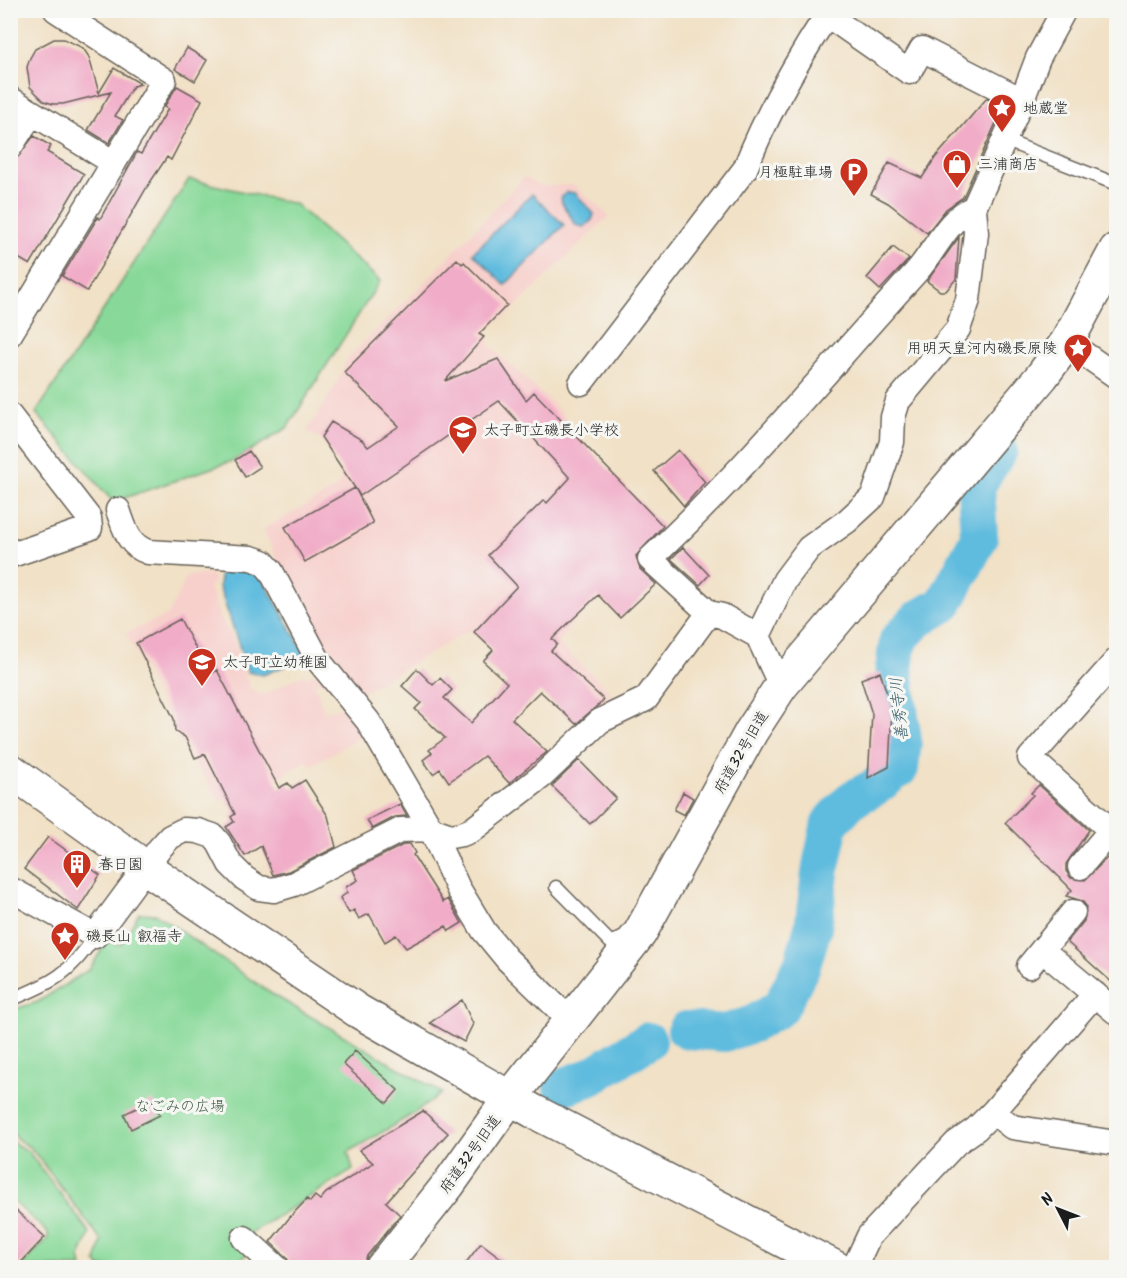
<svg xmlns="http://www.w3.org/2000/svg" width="1127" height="1278" viewBox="0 0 1127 1278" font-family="Kalam,'Klee One',sans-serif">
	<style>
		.built { fill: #f7d0cc }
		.green { fill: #88d999; stroke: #527a5a; stroke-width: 1.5 }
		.water { fill: #60bcde; stroke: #3e6c7d; stroke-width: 1.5 }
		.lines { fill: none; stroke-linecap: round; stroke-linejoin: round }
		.river { stroke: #60bcde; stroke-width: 38 }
		.building { fill: #f1adc8 }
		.lane-casing { stroke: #676158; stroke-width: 15 }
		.street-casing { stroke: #676158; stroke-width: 27 }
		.secondary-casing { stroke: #676158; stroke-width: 36 }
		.lane { stroke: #fff; stroke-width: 12 }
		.street { stroke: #fff; stroke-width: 24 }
		.secondary { stroke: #fff; stroke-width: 33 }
		.labels { text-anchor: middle; stroke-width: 6; stroke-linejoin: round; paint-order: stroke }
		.poi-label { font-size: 15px; fill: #1c1c1c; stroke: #f6f6f2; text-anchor: start }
		.street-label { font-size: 15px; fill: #1c1c1c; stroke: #f6f6f2 }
		.park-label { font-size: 15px; fill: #425e48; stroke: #f6f6f2 }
		.water-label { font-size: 16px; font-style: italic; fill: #375c6a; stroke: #f6f6f2 }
	</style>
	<rect width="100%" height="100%" fill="#f6f6f2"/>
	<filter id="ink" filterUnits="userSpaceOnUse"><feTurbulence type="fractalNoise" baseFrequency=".0167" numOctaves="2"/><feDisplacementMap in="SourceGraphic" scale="12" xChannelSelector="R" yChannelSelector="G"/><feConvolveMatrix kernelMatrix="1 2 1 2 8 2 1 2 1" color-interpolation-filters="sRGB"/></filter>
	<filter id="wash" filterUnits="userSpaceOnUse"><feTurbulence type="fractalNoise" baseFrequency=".008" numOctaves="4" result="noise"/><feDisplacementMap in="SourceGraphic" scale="24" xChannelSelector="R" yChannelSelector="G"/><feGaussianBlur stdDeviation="1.35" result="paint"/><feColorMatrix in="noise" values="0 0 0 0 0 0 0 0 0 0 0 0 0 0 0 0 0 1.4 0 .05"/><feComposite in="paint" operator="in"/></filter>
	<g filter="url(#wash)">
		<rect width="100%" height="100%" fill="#f1e1c6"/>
		<path class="built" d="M 524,177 L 541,186 L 574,185 L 609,216 L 509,313 L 487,329 L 489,345 L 554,405 L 568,420 L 564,424 L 635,496 L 628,503 L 666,540 L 573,623 L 558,643 L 612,693 L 580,727 L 470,630 L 354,697 L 334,670 L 294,590 L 290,591 L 264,529 L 335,489 L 341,482 L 339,467 L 323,441 L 307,431 L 336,384 L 348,358 L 434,273 Z
			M 212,574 L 215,582 L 209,586 L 221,619 L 231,634 L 250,688 L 259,694 L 265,694 L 304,674 L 306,677 L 318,672 L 327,687 L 318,681 L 315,684 L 324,712 L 344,706 L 359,727 L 361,737 L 310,766 L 307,760 L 263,788 L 220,801 L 178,738 L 126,633 L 168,615 L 187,576 Z"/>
		<path class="green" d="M 189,179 L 295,204 L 380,281 L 287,428 L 235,460 L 113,502 L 36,413 Z
			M 139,913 L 156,914 L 272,994 L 442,1093 L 413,1114 L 348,1152 L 353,1170 L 249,1234 L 256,1244 L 234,1267 L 100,1267 L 96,1262 L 102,1241 L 31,1148 L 17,1139 L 11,1129 L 11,1010 L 38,1002 L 90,969 L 108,939 L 117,945 L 121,944 Z
			M 10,1141 L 28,1151 L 90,1233 L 80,1257 L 82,1267 L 21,1267 L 48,1238 L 48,1233 L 11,1199 Z"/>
		<path class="water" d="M 568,192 L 575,193 L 594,214 L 592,220 L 584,227 L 576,225 L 562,203 L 561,197 Z
			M 532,194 L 564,225 L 505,285 L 473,253 Z
			M 232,569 L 259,573 L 304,652 L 297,661 L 263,675 L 248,672 L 219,586 L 221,571 Z"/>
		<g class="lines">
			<path class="river" d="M 686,1030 L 725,1033 L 753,1024 L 780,1008 L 802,965 L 813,928 L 821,866 L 830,823 L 851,800 L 875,787 L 900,768 L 903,741 L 894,669 L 898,640 L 917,620 L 944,604 L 979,538 L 976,486 L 999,450
				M 562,1087 L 590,1077 L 648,1041"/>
		</g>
		<g id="blocks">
			<path class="building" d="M 54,39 L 64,39 L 83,48 L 89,57 L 99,93 L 114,68 L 141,84 L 133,86 L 115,116 L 123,120 L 109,143 L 88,130 L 111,92 L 63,104 L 53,104 L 44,101 L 30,87 L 27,67 L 30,58 L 35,49 Z
				M 187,48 L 207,60 L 195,81 L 175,69 Z
				M 177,86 L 202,100 L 171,160 L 167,157 L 147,187 L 87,291 L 62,276 L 98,217 L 100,219 L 137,152 L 141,154 L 168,109 L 164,107 Z
				M 987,98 L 1003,107 L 963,197 L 946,209 L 927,233 L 888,203 L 871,194 L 889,163 L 922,178 L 935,158 Z
				M 34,136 L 51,146 L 47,152 L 84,174 L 30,265 L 10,253 L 10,166 Z
				M 959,237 L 956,279 L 946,291 L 940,291 L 927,281 Z
				M 893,247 L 909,259 L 880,290 L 867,278 Z
				M 457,259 L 462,264 L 464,262 L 507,305 L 479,334 L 484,337 L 445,381 L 498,359 L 526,400 L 534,392 L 663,526 L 636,556 L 640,569 L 656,584 L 620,618 L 598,595 L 552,639 L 557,644 L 551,651 L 604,700 L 576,724 L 540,691 L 512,719 L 547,752 L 509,783 L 484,756 L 449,782 L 440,769 L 433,774 L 423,760 L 432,753 L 429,750 L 445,738 L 415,709 L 421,703 L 402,686 L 417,669 L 433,685 L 440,678 L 452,690 L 444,698 L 471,723 L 507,683 L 483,661 L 493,650 L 474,632 L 517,586 L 488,555 L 544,500 L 547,503 L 570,478 L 499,401 L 360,496 L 355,488 L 373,523 L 305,562 L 285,527 L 355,488 L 321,437 L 331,422 L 362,440 L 368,447 L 399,426 L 344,372 Z
				M 678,450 L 705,482 L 684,506 L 654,471 Z
				M 249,451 L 260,467 L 245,477 L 235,460 Z
				M 683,547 L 709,575 L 700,585 L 671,559 Z
				M 180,619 L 203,662 L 205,661 L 213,673 L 217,670 L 279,788 L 288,783 L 292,788 L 305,780 L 328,816 L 336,847 L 289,871 L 273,875 L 261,846 L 245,856 L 226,827 L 234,822 L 231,817 L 235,814 L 205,754 L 195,758 L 185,737 L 175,731 L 174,719 L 136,643 Z
				M 880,672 L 892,709 L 889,767 L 868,778 L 872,714 L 861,679 Z
				M 579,760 L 616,798 L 590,824 L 552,786 Z
				M 1039,785 L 1089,830 L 1066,864 L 1066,871 L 1071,878 L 1085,880 L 1116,849 L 1116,986 L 1067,942 L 1084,921 L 1086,906 L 1082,901 L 1066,896 L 1072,890 L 1005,823 L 1033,795 L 1031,793 Z
				M 683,792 L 693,798 L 684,815 L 674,810 Z
				M 400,804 L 407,816 L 395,817 L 372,829 L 367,820 Z
				M 48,837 L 100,875 L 78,910 L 24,869 Z
				M 405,844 L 410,844 L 415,853 L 413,855 L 443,902 L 448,899 L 462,923 L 449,931 L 446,926 L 406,948 L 396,935 L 385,942 L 369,914 L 359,919 L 354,910 L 349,913 L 340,898 L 347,893 L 346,887 L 358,880 L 353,870 Z
				M 462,1000 L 473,1024 L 464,1042 L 430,1023 Z
				M 355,1051 L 398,1090 L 387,1103 L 343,1064 Z
				M 153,1100 L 160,1115 L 131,1129 L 124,1114 Z
				M 423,1111 L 448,1133 L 386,1202 L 400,1215 L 367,1256 L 363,1266 L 291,1268 L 287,1258 L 270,1242 L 290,1217 L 307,1199 L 310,1202 L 315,1196 L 320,1200 L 326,1193 L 373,1163 L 359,1150 Z
				M 10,1205 L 45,1237 L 16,1268 L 10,1268 Z
				M 481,1243 L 514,1268 L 462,1268 Z"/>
		</g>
	</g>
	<g filter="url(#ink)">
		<use href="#blocks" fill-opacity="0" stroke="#676158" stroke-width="1.5"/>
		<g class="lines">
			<g class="lane-casing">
				<path id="lane" d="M 1004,140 L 1116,184
					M 556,887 L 610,942 L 627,937
					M 10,1000 C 52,983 70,974 95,936"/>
			</g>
			<g class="street-casing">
				<path id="street" d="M 10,99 L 114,163
					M 10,147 L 32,113
					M 10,334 L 164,80 L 56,10
					M 1067,342 L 1116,376
					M 581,383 L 745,169 C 766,115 795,64 827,15 L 909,72 L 922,49 L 1022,100
					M 10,416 L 89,518 L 90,528 L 12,555 L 10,550
					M 118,510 C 125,529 128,545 148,552 L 251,558 L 263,562 L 271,571 L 318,660 L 368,721 L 431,829 L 458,888 L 484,931 L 507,959 L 572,1022
					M 709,613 L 722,616 L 758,636
					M 1116,661 L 1030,758 L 1116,835
					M 781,686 L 758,636 L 785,580 L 809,548 L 847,521 L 873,497 L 892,442 L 893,417 L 898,401 L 958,329 L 968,300 L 976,233 L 974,208 L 1022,100 L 1038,58 L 1064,10
					M 1080,867 L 1111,830
					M 10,889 L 95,936 L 160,848 L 170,837 L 184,830 L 198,831 L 213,836 L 219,843 L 230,864 L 244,878 L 259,888 L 274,890 L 294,884 L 401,830 L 431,829 L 451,836 L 462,834 L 472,830 L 542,776 L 600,721 L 646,699 L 709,613 L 650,559 C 746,469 829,368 917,271 C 935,251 948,217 974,208
					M 1042,950 L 1116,1012
					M 1029,966 L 1073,912
					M 993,1112 L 1012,1127 L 1116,1143
					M 244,1238 L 277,1268
					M 854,1268 L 869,1236 L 956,1143 L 976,1129 L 993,1112 L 1095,994"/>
			</g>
			<g class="secondary-casing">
				<path id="secondary" d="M 10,770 L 145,867 L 358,1011 L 533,1111 L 836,1268
					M 382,1268 L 448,1185 L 510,1098 L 640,933 L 751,732 L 781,686 L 1042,376 L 1067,342 L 1116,250"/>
			</g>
			<use href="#lane" class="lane"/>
			<use href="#street" class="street"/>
			<use href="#secondary" class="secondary"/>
		</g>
	</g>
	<defs>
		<g id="sight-pin" transform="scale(1.5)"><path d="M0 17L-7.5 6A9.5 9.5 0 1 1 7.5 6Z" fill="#c8321e" stroke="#f6f6f2"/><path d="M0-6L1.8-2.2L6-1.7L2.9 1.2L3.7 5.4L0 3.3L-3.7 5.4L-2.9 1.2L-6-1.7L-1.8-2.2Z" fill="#fff"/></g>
		<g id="shop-pin" transform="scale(1.5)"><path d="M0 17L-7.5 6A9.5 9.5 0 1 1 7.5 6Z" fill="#c8321e" stroke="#f6f6f2"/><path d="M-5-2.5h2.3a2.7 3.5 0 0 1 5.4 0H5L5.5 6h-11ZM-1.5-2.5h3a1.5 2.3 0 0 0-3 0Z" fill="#fff"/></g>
		<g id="parking-pin" transform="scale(1.5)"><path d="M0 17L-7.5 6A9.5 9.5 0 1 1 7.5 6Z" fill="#c8321e" stroke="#f6f6f2"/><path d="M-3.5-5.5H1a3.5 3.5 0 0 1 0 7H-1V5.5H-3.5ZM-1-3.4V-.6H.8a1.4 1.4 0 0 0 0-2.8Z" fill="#fff"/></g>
		<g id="school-pin" transform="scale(1.5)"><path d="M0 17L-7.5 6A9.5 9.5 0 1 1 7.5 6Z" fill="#c8321e" stroke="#f6f6f2"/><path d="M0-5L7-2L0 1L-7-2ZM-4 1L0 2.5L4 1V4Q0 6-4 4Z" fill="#fff"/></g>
		<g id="building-pin" transform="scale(1.5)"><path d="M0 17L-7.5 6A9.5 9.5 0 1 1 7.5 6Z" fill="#c8321e" stroke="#f6f6f2"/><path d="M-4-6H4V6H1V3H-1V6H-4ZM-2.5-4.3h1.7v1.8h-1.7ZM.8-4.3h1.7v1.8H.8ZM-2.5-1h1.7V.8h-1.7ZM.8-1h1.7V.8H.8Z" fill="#fff"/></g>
	</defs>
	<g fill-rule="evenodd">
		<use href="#sight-pin" x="1002" y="108"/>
		<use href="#shop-pin" x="957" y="164"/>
		<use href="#parking-pin" x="854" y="172"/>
		<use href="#sight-pin" x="1078" y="348"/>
		<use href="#school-pin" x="463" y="430"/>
		<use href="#school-pin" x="202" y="662"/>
		<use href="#building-pin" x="77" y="864"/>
		<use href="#sight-pin" x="65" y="936"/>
	</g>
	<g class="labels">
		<g class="poi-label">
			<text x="1023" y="113">地蔵堂</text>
			<text x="978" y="169">三浦商店</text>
			<text x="833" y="177" text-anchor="end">月極駐車場</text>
			<text x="1057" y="353" text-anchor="end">用明天皇河内磯長原陵</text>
			<text x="484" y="435">太子町立磯長小学校</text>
			<text x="223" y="667">太子町立幼稚園</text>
			<text x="98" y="869">春日園</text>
			<text x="86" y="941">磯長山 叡福寺</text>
		</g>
		<g class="street-label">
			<text transform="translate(741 752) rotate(-60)" y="5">府道32号旧道</text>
			<text transform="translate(470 1154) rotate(-54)" y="5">府道32号旧道</text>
		</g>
		<g class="park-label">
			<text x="180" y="1111">なごみの広場</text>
		</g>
		<g class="water-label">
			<text transform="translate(898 709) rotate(-96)" y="6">善秀寺川</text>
		</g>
	</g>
	<rect width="1127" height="1278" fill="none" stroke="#f6f6f2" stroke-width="36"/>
	<g transform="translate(1058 1209) rotate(312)" stroke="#f6f6f2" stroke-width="4.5" paint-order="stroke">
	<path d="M0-4.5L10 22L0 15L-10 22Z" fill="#1c1c1c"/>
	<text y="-9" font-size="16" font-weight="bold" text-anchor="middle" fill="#1c1c1c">N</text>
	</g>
</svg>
